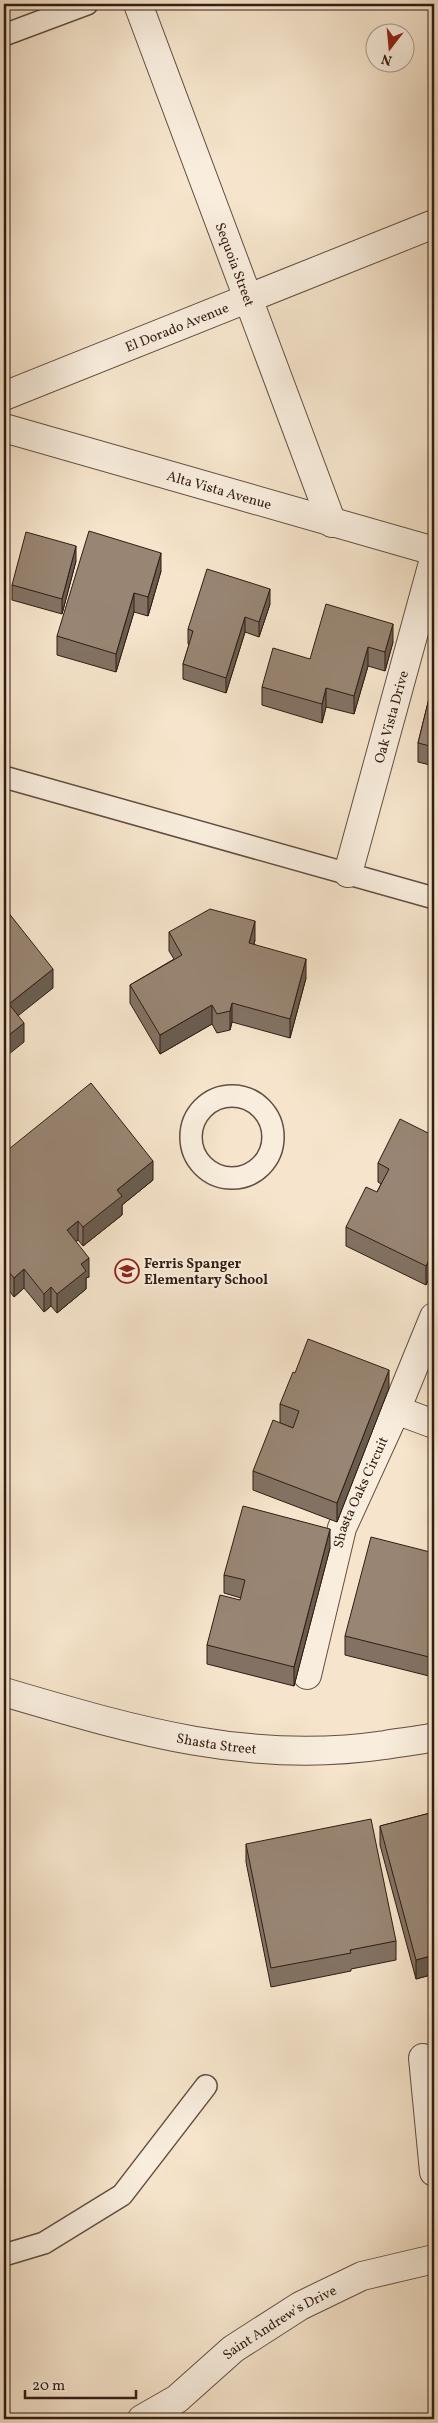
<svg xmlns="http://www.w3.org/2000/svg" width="438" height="2423" viewBox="0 0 438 2423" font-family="Vollkorn,serif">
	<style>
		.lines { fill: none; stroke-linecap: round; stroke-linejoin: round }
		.service-casing { stroke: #634e41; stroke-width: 24 }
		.minor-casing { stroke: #634e41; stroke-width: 30 }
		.tertiary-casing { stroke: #634e41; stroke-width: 30 }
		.service { stroke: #f9eede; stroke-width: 21 }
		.minor { stroke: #f9eede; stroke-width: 28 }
		.tertiary { stroke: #f9eede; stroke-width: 28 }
		.wall { fill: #837263; stroke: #321c13 }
		.shaded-wall { fill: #6a5d50; stroke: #321c13 }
		.building { fill: #988573; stroke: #321c13 }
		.labels { text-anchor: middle; stroke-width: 4; stroke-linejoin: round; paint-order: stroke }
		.street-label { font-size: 14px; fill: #321c13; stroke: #f9eede }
		.poi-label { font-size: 14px; font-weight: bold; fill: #321c13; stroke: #f9eede; text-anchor: start }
	</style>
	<rect width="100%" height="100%" fill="#f6e5cc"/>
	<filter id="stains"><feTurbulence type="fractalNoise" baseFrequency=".004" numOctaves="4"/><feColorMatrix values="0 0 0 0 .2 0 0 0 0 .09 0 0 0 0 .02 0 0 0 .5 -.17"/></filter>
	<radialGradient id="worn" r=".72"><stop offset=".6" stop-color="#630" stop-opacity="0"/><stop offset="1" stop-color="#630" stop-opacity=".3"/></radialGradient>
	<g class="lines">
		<g class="service-casing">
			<path id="service" d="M 4,35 L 87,4
				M 4,777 L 434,898
				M191 1137a41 41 0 1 1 82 0a41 41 0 1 1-82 0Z
				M 4,2255 L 44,2243 L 122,2195 L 206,2086"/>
		</g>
		<g class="minor-casing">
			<g id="minor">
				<path id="s1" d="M 138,4 L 332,523"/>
				<path id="s2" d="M 4,396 L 434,224"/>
				<path id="s3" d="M 4,428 L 434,551"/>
				<path id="s4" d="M 348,873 L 434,559"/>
				<path d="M 396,1410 L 434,1424"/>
				<path id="s5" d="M 307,1675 L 342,1528 L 396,1410 L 434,1317"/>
				<path d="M 423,2058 L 434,2172"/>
				<path id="s6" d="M 142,2419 L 177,2399 L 233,2349 L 300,2306 L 362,2276 L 434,2259"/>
			</g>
		</g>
		<g class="tertiary-casing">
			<g id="tertiary">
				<path id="s7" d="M 4,1692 C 133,1730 249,1765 385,1745 C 402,1742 418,1741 434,1737"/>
			</g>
		</g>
		<use href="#service" class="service"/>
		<use href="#minor" class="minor"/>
		<use href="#tertiary" class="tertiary"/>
	</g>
	<path class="wall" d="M 76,561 L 62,614 L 12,600 L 12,585 Z
		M 161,571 L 148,616 L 134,612 L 116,672 L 57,655 L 57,636 Z
		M 270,604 L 259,637 L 245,632 L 226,693 L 183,679 L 183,664 L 189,645 L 188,644 L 188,629 Z
		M 393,642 L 385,671 L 368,666 L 354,714 L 326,707 L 322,723 L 262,705 L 262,687 L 310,659 Z
		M 434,678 L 434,766 L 418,762 L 418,743 Z
		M 169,932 L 255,940 L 254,944 L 306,978 L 290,1038 L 232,1022 L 230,1030 L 217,1033 L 212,1024 L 160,1054 L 130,1003 L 130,985 L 174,959 L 169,951 Z
		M 434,1136 L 434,1269 L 426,1285 L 346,1246 L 346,1227 L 377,1192 L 381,1184 L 378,1182 L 378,1163 Z
		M 4,1153 L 153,1180 L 122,1205 L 122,1215 L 83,1246 L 78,1240 L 76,1242 L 89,1277 L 86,1278 L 86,1289 L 57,1313 L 51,1306 L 44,1312 L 24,1288 L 14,1297 L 4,1284 Z
		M 389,1388 L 337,1522 L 253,1490 L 253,1471 L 293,1428 L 280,1423 L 280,1404 Z
		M 330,1548 L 294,1686 L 207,1664 L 207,1645 L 240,1600 L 241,1598 L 224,1593 L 224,1575 Z
		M 434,1553 L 434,1656 L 429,1676 L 345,1655 L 345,1636 Z
		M 434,1812 L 434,1974 L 416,1979 L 380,1845 L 380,1826 Z
		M 246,1844 L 396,1941 L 396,1960 L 351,1969 L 351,1971 L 271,1987 L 246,1862 Z"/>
	<path class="shaded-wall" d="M 76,546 L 76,561 L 62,614 L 62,599 Z
		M 161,553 L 161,571 L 148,616 L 148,597 Z
		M 270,589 L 270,604 L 259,637 L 259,622 Z
		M 134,593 L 134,612 L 116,672 L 116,654 Z
		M 245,617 L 245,632 L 226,693 L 226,678 Z
		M 393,624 L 393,642 L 385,671 L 385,652 Z
		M 368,647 L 368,666 L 354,714 L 354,696 Z
		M 326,688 L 326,707 L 322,723 L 322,704 Z
		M 255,921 L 255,940 L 249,962 L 249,943 Z
		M 306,959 L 306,978 L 290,1038 L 290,1019 Z
		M 53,969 L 53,988 L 9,1023 L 9,1004 Z
		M 232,1003 L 232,1022 L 230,1030 L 230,1011 Z
		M 212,1005 L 212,1024 L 160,1054 L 160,1035 Z
		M 24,1023 L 24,1042 L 4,1058 L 4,1039 Z
		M 153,1161 L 153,1180 L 122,1205 L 122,1215 L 83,1246 L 83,1227 L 117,1190 Z
		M 78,1221 L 78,1240 L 67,1249 L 67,1230 Z
		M 434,1250 L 434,1269 L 426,1285 L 426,1266 Z
		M 89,1258 L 89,1277 L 86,1278 L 86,1289 L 57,1313 L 57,1294 L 81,1264 Z
		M 24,1269 L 24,1288 L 14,1297 L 14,1278 Z
		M 51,1287 L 51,1306 L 44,1312 L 44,1294 Z
		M 389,1370 L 389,1388 L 337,1522 L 337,1503 Z
		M 330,1529 L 330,1548 L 294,1686 L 294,1667 Z
		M 434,1637 L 434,1656 L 429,1676 L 429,1657 Z
		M 434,1955 L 434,1974 L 416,1979 L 416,1960 Z"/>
	<path class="building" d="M 89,531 L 161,553 L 148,597 L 134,593 L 116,654 L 57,636 Z
		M 26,532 L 76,546 L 62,599 L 12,585 Z
		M 207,569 L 270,589 L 259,622 L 245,617 L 226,678 L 183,664 L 193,631 L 188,629 Z
		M 326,604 L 393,624 L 385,652 L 368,647 L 354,696 L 326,688 L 322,704 L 262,687 L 273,648 L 310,659 Z
		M 434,678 L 434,747 L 418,743 Z
		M 4,907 L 53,969 L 9,1004 L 24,1023 L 4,1039 Z
		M 210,909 L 255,921 L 249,943 L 306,959 L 290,1019 L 232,1003 L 230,1011 L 217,1014 L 212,1005 L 160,1035 L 130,985 L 182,955 L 169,932 Z
		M 91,1083 L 153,1161 L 117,1190 L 122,1196 L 83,1227 L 78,1221 L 67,1230 L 89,1258 L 81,1264 L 86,1271 L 57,1294 L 51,1287 L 44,1294 L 24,1269 L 14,1278 L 4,1266 L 4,1153 Z
		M 400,1119 L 434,1136 L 434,1250 L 426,1266 L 346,1227 L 366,1187 L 377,1192 L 389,1169 L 378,1163 Z
		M 308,1339 L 389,1370 L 337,1503 L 253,1471 L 273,1420 L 293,1428 L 299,1411 L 280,1404 L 293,1372 L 295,1373 Z
		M 243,1506 L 330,1529 L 294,1667 L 207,1645 L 220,1595 L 240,1600 L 245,1580 L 224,1575 Z
		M 371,1537 L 434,1553 L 434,1637 L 429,1657 L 345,1636 Z
		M 434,1812 L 434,1955 L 416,1960 L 380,1826 Z
		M 371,1819 L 396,1941 L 350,1950 L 351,1953 L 271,1968 L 246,1844 Z"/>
	<defs>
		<g id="school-ring" transform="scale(1.25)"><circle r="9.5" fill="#f9eede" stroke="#8f2418" stroke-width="1.5"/><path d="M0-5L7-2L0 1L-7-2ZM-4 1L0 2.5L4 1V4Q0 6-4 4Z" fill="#8f2418"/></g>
	</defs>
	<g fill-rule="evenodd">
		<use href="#school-ring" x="127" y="1271"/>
	</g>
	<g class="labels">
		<g class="street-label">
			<text dy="5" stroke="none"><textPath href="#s1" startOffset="278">Sequoia Street</textPath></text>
			<text dy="5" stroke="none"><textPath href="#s2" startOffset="186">El Dorado Avenue</textPath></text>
			<text dy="5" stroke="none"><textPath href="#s3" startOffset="224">Alta Vista Avenue</textPath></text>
			<text dy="5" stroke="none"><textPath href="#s4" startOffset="162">Oak Vista Drive</textPath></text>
			<text dy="5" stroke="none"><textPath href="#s5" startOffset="191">Shasta Oaks Circuit</textPath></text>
			<text dy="5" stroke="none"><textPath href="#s7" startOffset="219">Shasta Street</textPath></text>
			<text dy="5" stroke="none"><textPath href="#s6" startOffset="169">Saint Andrew's Drive</textPath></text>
		</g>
		<g class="poi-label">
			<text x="144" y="1268">Ferris Spanger<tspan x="144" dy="16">Elementary School</tspan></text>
		</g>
	</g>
	<rect width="438" height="2423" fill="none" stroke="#f6e5cc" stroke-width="20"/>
	<rect x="5" y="5" width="428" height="2413" fill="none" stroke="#321c13" stroke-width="2.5"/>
	<rect x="10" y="10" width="418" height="2403" fill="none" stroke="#321c13"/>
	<g transform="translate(390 48) rotate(196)"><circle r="24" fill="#f9eede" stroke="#a99a8d"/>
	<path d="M0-4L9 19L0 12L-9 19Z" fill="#8f2418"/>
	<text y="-8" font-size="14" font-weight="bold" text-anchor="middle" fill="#321c13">N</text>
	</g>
	<path d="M25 2390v8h111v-8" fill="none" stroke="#321c13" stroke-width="2.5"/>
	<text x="32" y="2390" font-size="15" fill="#321c13" stroke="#f9eede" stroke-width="4" paint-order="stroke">20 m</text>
	<rect width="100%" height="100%" filter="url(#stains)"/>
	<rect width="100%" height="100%" fill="url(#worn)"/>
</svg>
